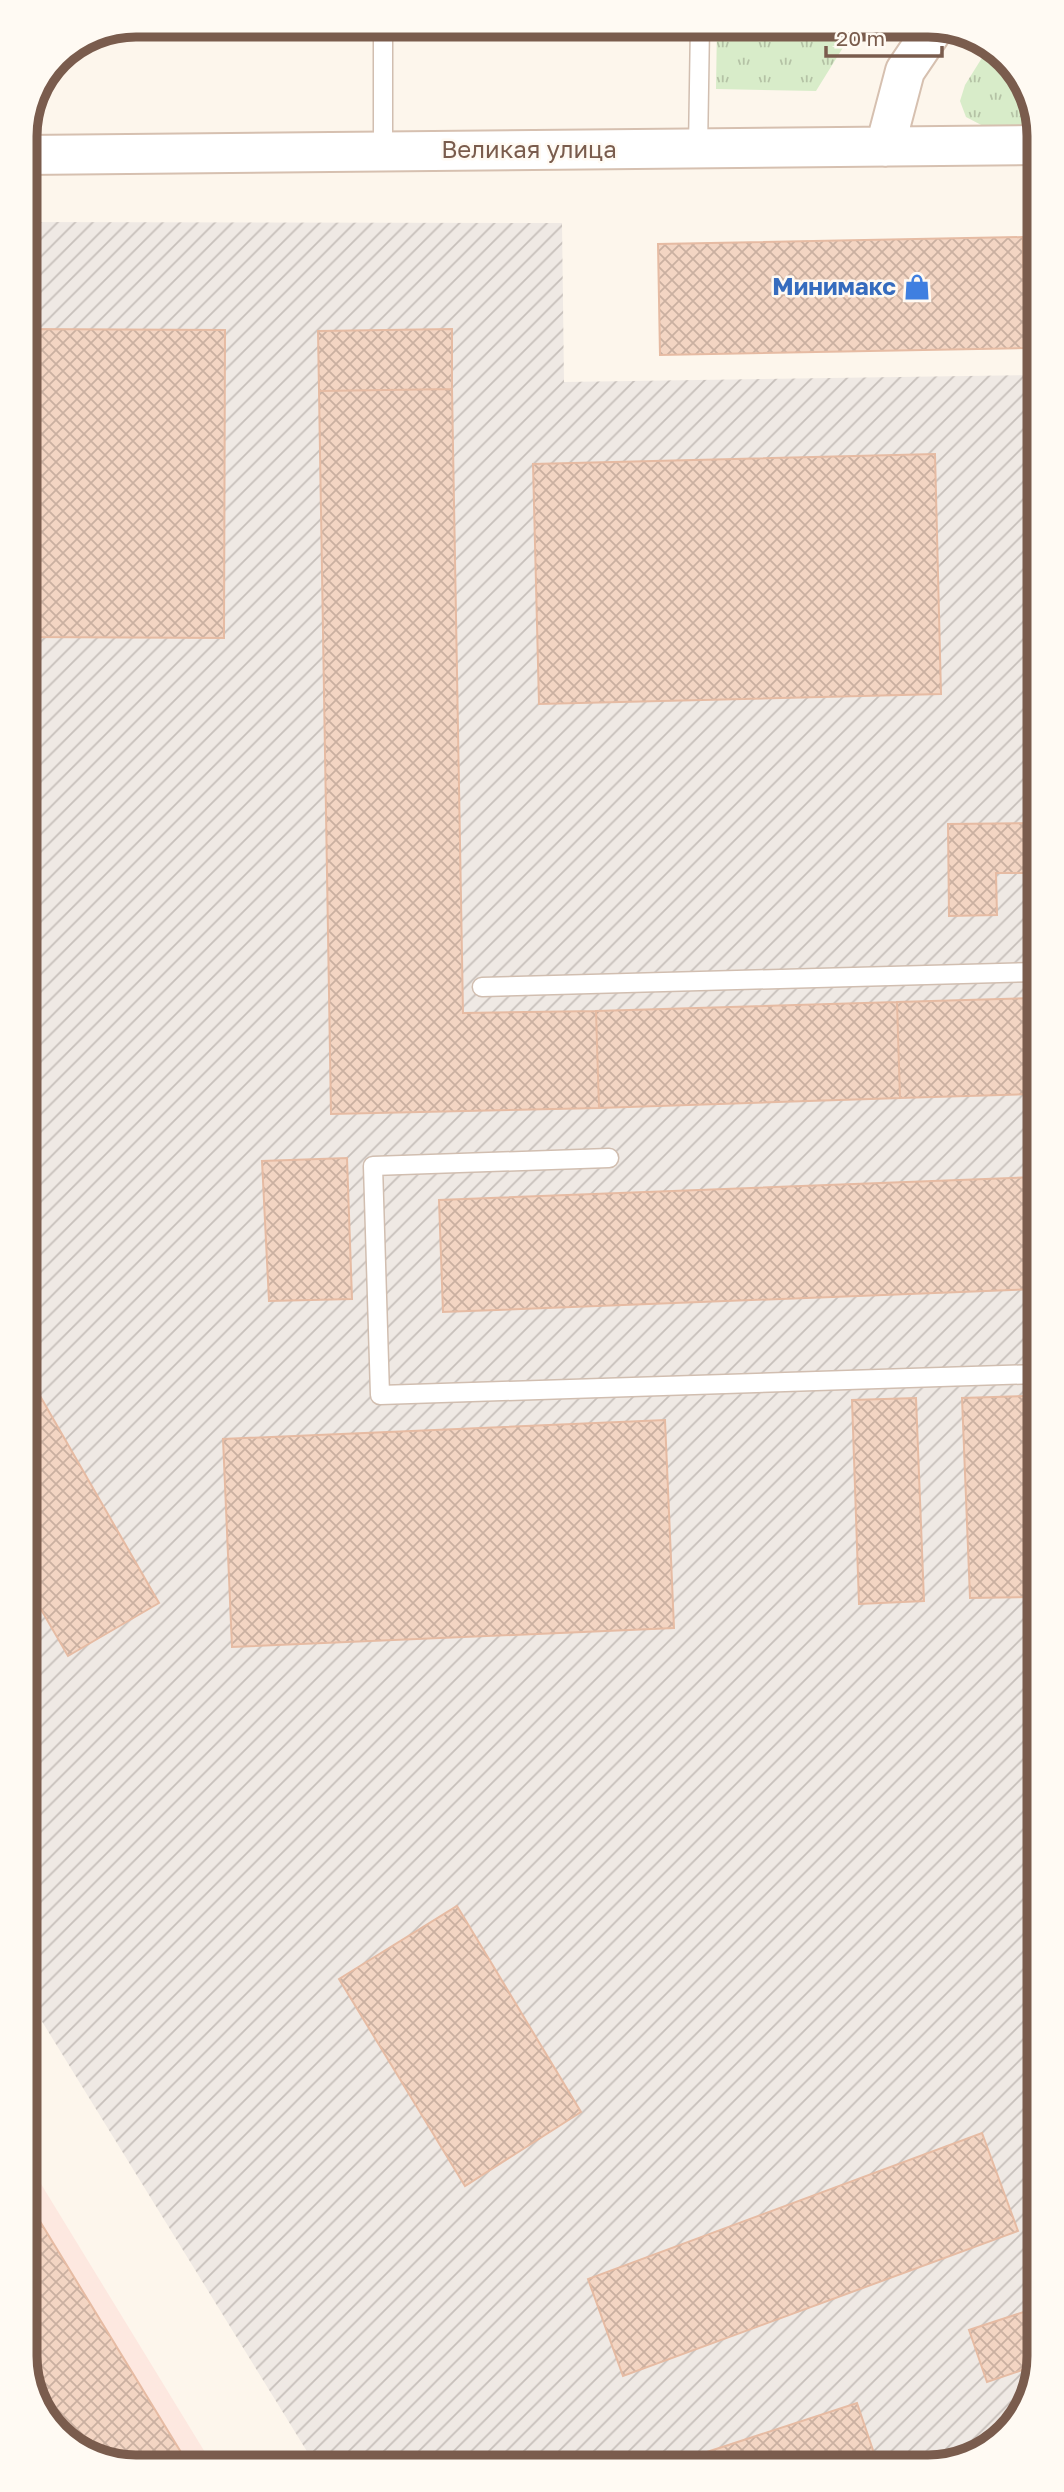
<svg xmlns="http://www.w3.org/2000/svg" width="1064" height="2492" viewBox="0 0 1064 2492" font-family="'Golos Text',sans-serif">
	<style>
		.commercial { fill: #fde8e0 }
		.industrial { fill: url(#industrial-furrows) }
		.grass { fill: url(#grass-tufts) }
		.building { fill: url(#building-cross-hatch); stroke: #e6bba3; stroke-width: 2 }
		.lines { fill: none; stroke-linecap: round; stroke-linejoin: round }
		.lane-casing { stroke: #d1beb0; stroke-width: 21 }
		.secondary-casing { stroke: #d6c0b0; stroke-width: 42 }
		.lane { stroke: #fff; stroke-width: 18 }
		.secondary { stroke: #fff; stroke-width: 38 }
		.labels { text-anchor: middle; stroke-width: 5; stroke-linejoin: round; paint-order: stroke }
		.street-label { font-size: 24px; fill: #7a5c4d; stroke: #fffaf3 }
		.shop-label { font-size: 24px; font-weight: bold; fill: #366cbe; stroke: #fffaf3; text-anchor: end }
		.rim { fill: none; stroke: #7a5c4d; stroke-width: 9 }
	</style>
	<defs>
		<pattern id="industrial-furrows" width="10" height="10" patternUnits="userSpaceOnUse" patternTransform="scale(1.75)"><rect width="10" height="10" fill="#efe9e4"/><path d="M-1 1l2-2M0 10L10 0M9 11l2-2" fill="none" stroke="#c7c0bb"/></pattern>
		<pattern id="grass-tufts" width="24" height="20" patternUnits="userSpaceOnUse" patternTransform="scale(1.75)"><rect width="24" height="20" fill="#d8ecc9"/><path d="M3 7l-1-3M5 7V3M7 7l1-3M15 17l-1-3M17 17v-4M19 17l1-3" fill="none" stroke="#b4c2a5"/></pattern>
		<pattern id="building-cross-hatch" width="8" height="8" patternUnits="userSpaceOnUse" patternTransform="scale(1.75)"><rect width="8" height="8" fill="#f3d5c3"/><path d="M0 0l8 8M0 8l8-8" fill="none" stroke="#cab0a1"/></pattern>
	</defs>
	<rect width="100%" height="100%" fill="#fdf6ec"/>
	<path class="commercial" d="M 30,2166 L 214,2467 L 128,2467 L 68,2445 L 31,2392 Z"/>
	<path class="industrial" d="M 25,222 L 562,223 L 564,382 L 1034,375 L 1039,2357 L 1021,2418 L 964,2461 L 316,2466 L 30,2002 Z"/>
	<path class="grass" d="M 717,25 L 857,25 L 816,91 L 716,89 Z
		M 990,45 L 996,48 L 1033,100 L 1034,127 L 987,128 L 966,117 L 960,101 L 965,85 Z"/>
	<path class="building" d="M 1023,237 L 1025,348 L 660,355 L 658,244 Z
		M 25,329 L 225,330 L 224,638 L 26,637 Z
		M 452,329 L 452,389 L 319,391 L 318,331 Z
		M 452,389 L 463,1013 L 596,1011 L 599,1108 L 331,1114 L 319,391 Z
		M 935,454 L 941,694 L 539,704 L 533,464 Z
		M 1035,823 L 1036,873 L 996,873 L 997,915 L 949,916 L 948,824 Z
		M 1036,998 L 1036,1094 L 900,1098 L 897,1002 Z
		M 897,1002 L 900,1098 L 599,1108 L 596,1011 Z
		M 347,1158 L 352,1299 L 269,1301 L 262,1161 Z
		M 1036,1177 L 1037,1289 L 443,1312 L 439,1200 Z
		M 28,1375 L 159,1603 L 68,1656 L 28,1587 Z
		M 1026,1396 L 1034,1597 L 970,1598 L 962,1398 Z
		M 916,1398 L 924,1601 L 859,1604 L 852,1400 Z
		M 665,1420 L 674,1628 L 232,1647 L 223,1439 Z
		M 457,1906 L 581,2112 L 465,2186 L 339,1979 Z
		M 982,2133 L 1018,2231 L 623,2376 L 588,2279 Z
		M 30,2205 L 190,2467 L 128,2467 L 68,2445 L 31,2392 Z
		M 1039,2307 L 1039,2357 L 1037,2365 L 987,2382 L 969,2330 Z
		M 857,2403 L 877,2462 L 707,2463 L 704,2453 Z"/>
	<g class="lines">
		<g class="lane-casing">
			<path id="lane" d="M 698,149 L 700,25
				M 383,151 L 383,25
				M 482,987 L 1036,972
				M 609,1158 L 373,1166 L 380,1395 L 1037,1374"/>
		</g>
		<g class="secondary-casing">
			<path id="secondary" d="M 885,147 L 905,71 L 936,25
				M 25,155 L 1034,145"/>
		</g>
		<use href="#lane" class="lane"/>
		<use href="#secondary" class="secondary"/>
	</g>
	<defs>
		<g id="shop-bare" transform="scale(2.1)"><path d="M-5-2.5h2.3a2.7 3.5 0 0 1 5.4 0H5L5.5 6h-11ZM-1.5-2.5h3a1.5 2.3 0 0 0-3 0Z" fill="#3f7fe0" stroke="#fffaf3" stroke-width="2.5" paint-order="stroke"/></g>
	</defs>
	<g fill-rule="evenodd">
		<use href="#shop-bare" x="917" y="287"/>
	</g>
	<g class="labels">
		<g class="street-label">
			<text x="529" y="158">Великая улица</text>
		</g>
		<g class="shop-label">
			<text x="896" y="295">Минимакс</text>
		</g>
	</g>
	<path d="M0 0H1064V2492H0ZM136 37H928A99 99 0 0 1 1027 136V2356A99 99 0 0 1 928 2455H136A99 99 0 0 1 37 2356V136A99 99 0 0 1 136 37Z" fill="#fffaf3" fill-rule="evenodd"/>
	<path class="rim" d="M136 37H928A99 99 0 0 1 1027 136V2356A99 99 0 0 1 928 2455H136A99 99 0 0 1 37 2356V136A99 99 0 0 1 136 37Z"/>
	<path d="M826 46v10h116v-10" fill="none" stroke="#7a5c4d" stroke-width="3.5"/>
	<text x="836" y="46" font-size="21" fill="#7a5c4d" stroke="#fffaf3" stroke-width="5" paint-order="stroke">20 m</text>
</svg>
